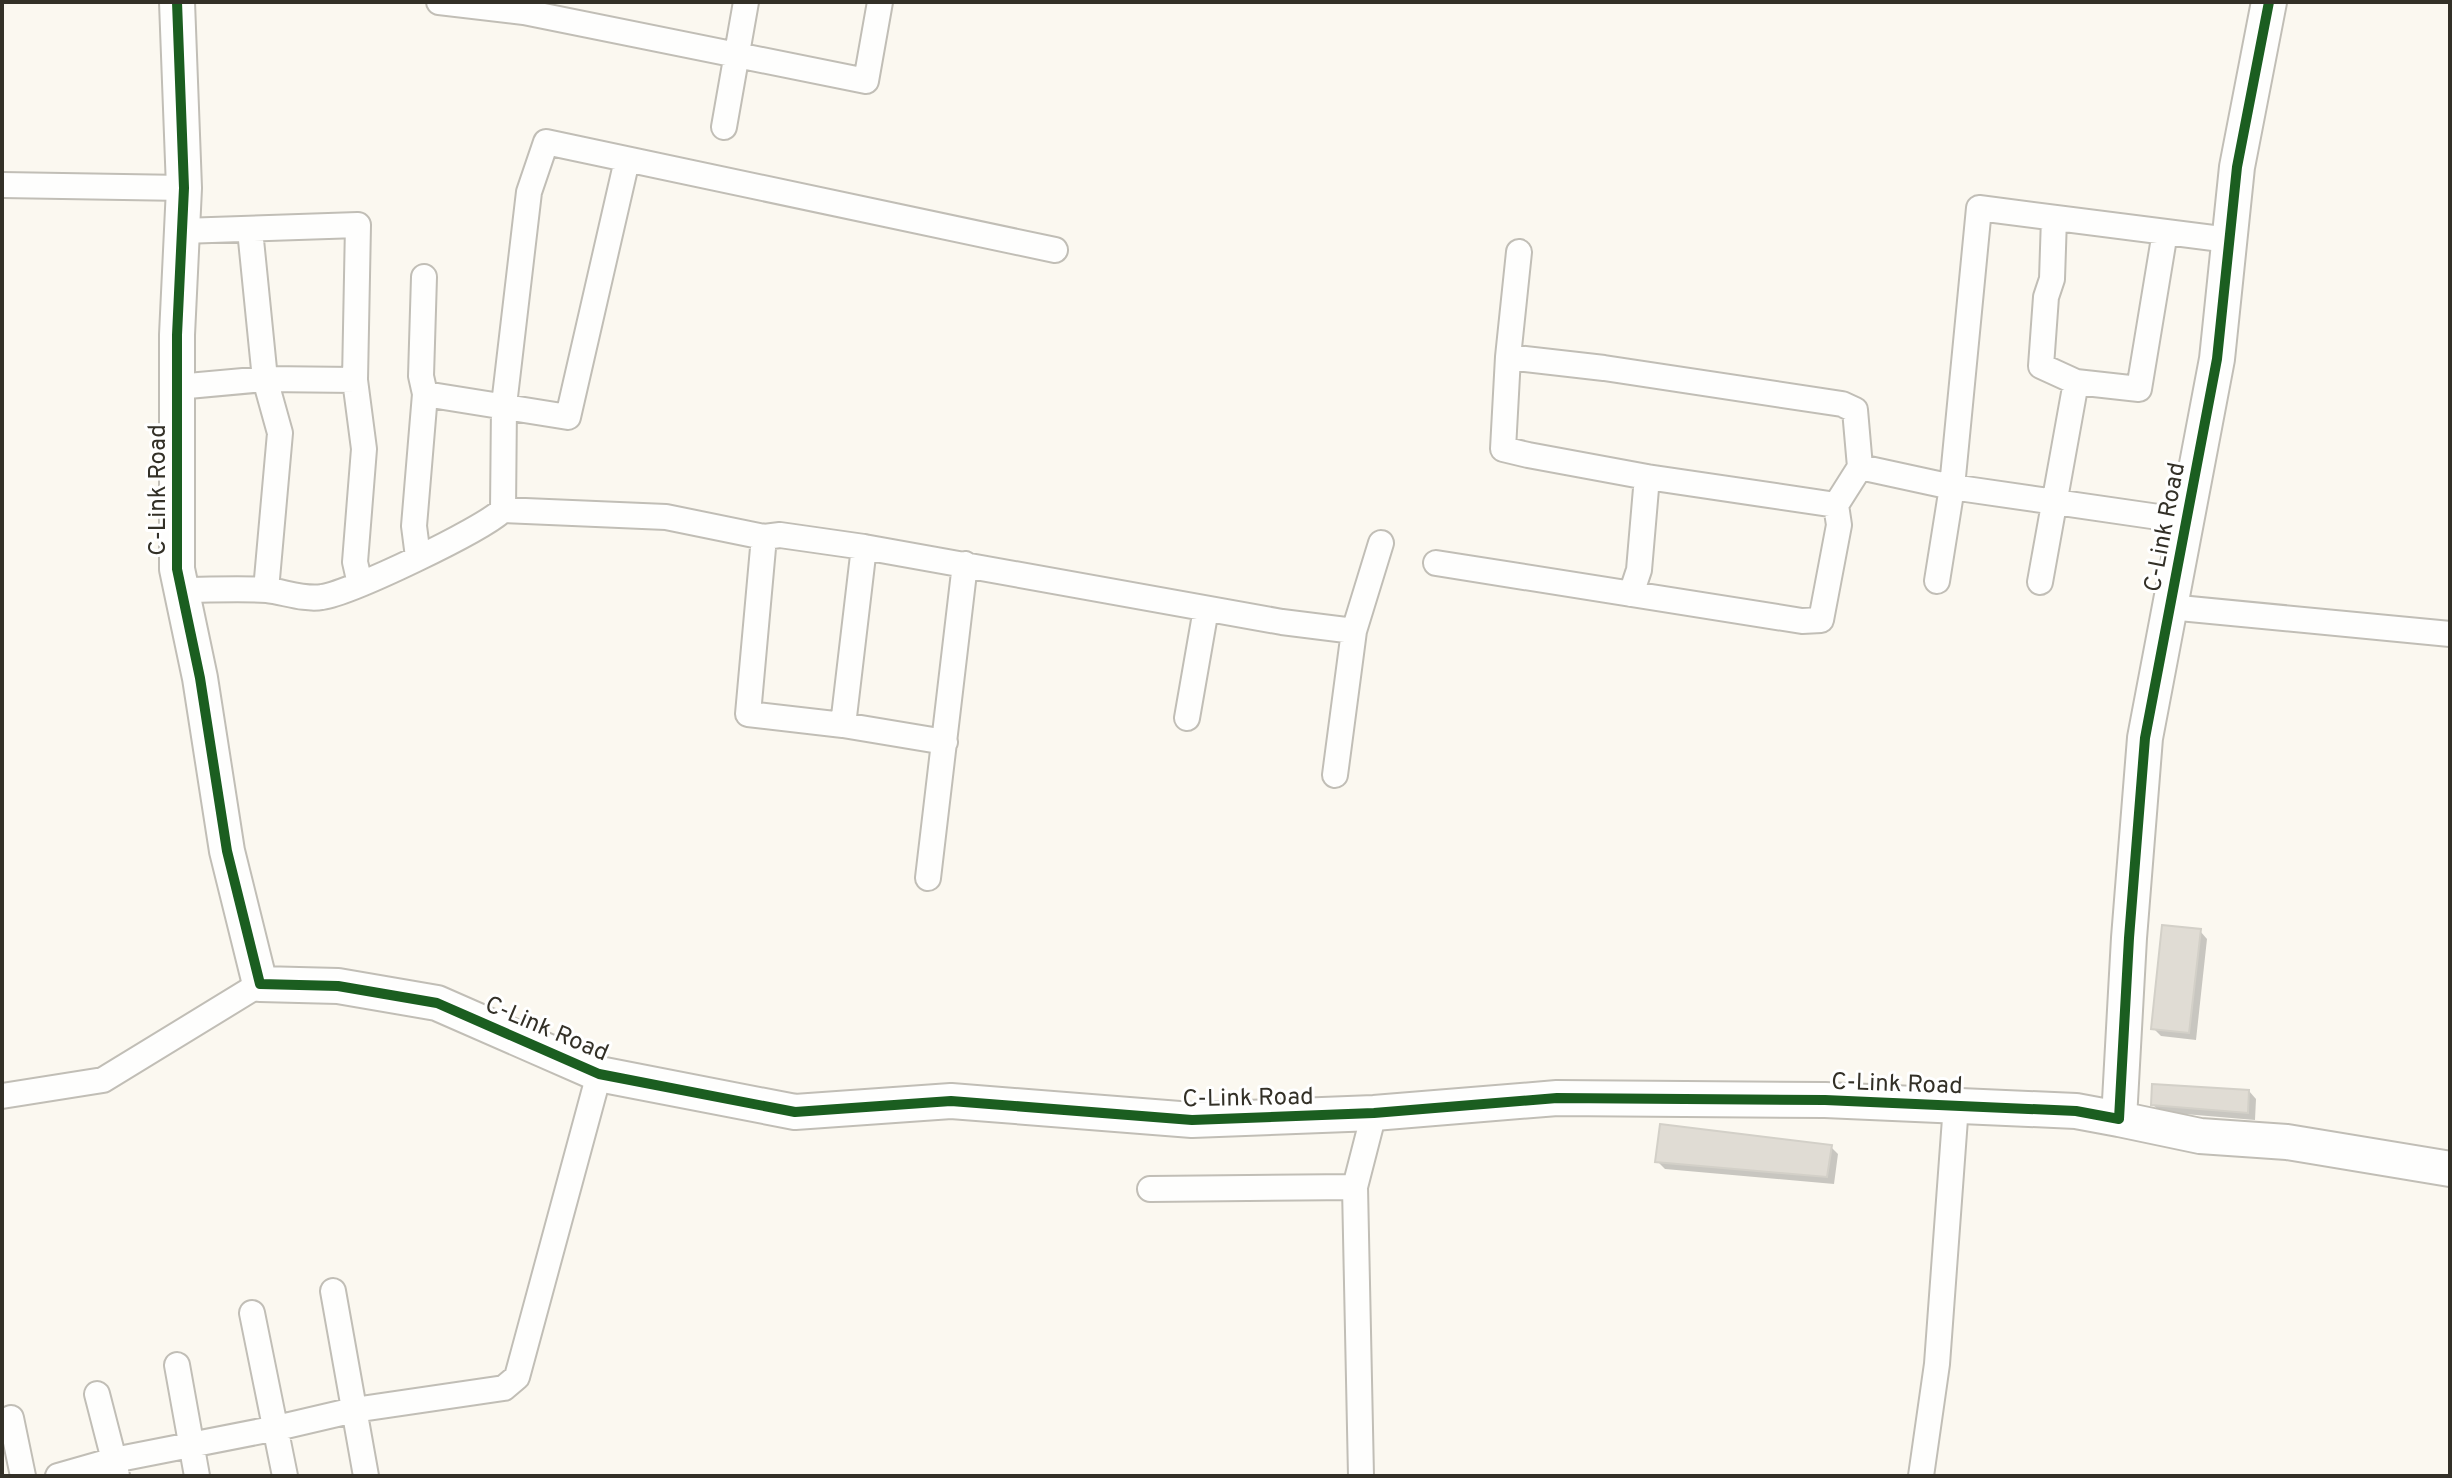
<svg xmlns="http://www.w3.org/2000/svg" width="2452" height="1478" viewBox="0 0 2452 1478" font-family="Overpass,sans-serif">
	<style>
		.shadow { fill: #0003 }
		.building { fill: #e0dcd4; stroke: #d3d0c8; stroke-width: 2 }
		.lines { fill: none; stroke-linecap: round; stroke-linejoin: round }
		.street-casing { stroke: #c1beb6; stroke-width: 28 }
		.secondary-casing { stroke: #c1beb6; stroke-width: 38 }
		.street { stroke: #fefefd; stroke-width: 24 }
		.secondary { stroke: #fefefd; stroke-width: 34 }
		.cycleway-casing { stroke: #fff; stroke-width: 15 }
		.cycleway { stroke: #1b5e20; stroke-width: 10 }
		.labels { text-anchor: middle; stroke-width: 6; stroke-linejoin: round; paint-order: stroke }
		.street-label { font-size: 24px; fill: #333027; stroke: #fff }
	</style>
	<rect width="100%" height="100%" fill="#fbf8f0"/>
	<path class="shadow" d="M 2200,931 L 2207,939 L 2196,1040 L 2161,1036 L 2153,1028 Z
		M 2249,1091 L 2256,1099 L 2255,1120 L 2161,1112 L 2153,1105 Z
		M 1831,1147 L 1838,1154 L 1834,1184 L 1665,1169 L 1657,1161 Z"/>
	<path class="building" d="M 2162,925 L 2201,929 L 2189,1033 L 2151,1029 Z
		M 2152,1084 L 2249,1090 L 2248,1113 L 2151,1105 Z
		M 1660,1124 L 1832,1145 L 1827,1177 L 1655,1162 Z"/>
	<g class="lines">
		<g class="street-casing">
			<path id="street" d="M 439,2 L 524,12 L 866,81 L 880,2
				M 724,127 L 746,2
				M 2,185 L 184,188
				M 2054,218 L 2052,279 L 2046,297 L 2041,366 L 2076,382 L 2139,389 L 2165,232
				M 250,230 L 265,379 L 280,433 L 266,590
				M 182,231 L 358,225 L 355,380 L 364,449 L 355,562 L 360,584
				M 1519,252 L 1508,357 L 1503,449 L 1528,455 L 1647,477 L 1836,505
				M 177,387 L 265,379 L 355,380
				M 425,394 L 568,417 L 627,160
				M 1860,467 L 1952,487 L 2186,521
				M 503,510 L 666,517 L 764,537 L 780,535 L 864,547 L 1282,622 L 1354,631 L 1335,775
				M 764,537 L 748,714 L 843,725 L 945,742
				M 418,557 L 414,526 L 425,394 L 421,376 L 424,277
				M 1436,563 L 1802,621 L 1821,620 L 1839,525 L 1836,505 L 1860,467 L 1855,410 L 1842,404 L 1604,368 L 1508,357
				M 1937,581 L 1952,487 L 1979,208 L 2229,240
				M 2040,582 L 2076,382
				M 181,590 C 210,590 239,588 267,590 C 284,592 305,600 322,597 C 351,593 482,530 503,510 L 504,405 L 529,192 L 546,142 L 1055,250
				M 1631,594 L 1639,570 L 1647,477
				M 2169,607 L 2450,634
				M 1354,631 L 1381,543
				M 1187,718 L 1206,609
				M 843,725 L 864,547
				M 928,878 L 965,564
				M 2,1096 L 103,1080 L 260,984
				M 1150,1189 L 1355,1187
				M 333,1291 L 366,1476
				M 252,1313 L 285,1476
				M 177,1365 L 197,1476
				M 11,1418 L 23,1476
				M 58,1476 L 114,1460 L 97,1394
				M 117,1476 L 114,1460 L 277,1428 L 354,1410 L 504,1388 L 517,1377 L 599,1074
				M 1361,1476 L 1355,1187 L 1374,1113
				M 1921,1476 L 1937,1364 L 1956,1105"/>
		</g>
		<g class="secondary-casing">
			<path id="secondary" d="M 177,2 L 184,188 L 177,335 L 177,569 L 200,678 L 227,851 L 260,984 L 338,986 L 437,1003 L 599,1074 L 795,1112 L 951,1101 L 1192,1120 L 1374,1113 L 1557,1098 L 1825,1100 L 2076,1111 L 2119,1119 L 2129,938 L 2145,738 L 2217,359 L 2237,167 L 2269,2
				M 2119,1119 L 2200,1136 L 2287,1142 L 2450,1169"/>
		</g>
		<use href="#street" class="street"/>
		<use href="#secondary" class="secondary"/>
		<g class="cycleway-casing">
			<path id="cycleway" d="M 177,2 L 184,188 L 177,335 L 177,569 L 200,678 L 227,851 L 260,984 L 338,986 L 437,1003 L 599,1074 L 795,1112 L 951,1101 L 1192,1120 L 1374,1113 L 1557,1098 L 1825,1100 L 2076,1111 L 2119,1119 L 2129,938 L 2145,738 L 2217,359 L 2237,167 L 2269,2"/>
		</g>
		<use href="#cycleway" class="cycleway"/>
	</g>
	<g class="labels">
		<g class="street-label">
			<text transform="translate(157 490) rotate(-90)" y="8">C-Link Road</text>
			<text transform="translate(2164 527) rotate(-79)" y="8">C-Link Road</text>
			<text transform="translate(547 1028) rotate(23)" y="8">C-Link Road</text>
			<text transform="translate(1897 1083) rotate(2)" y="8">C-Link Road</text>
			<text transform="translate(1248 1097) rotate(-1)" y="8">C-Link Road</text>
		</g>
	</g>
	<rect width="2452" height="1478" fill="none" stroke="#333027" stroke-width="8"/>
</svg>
